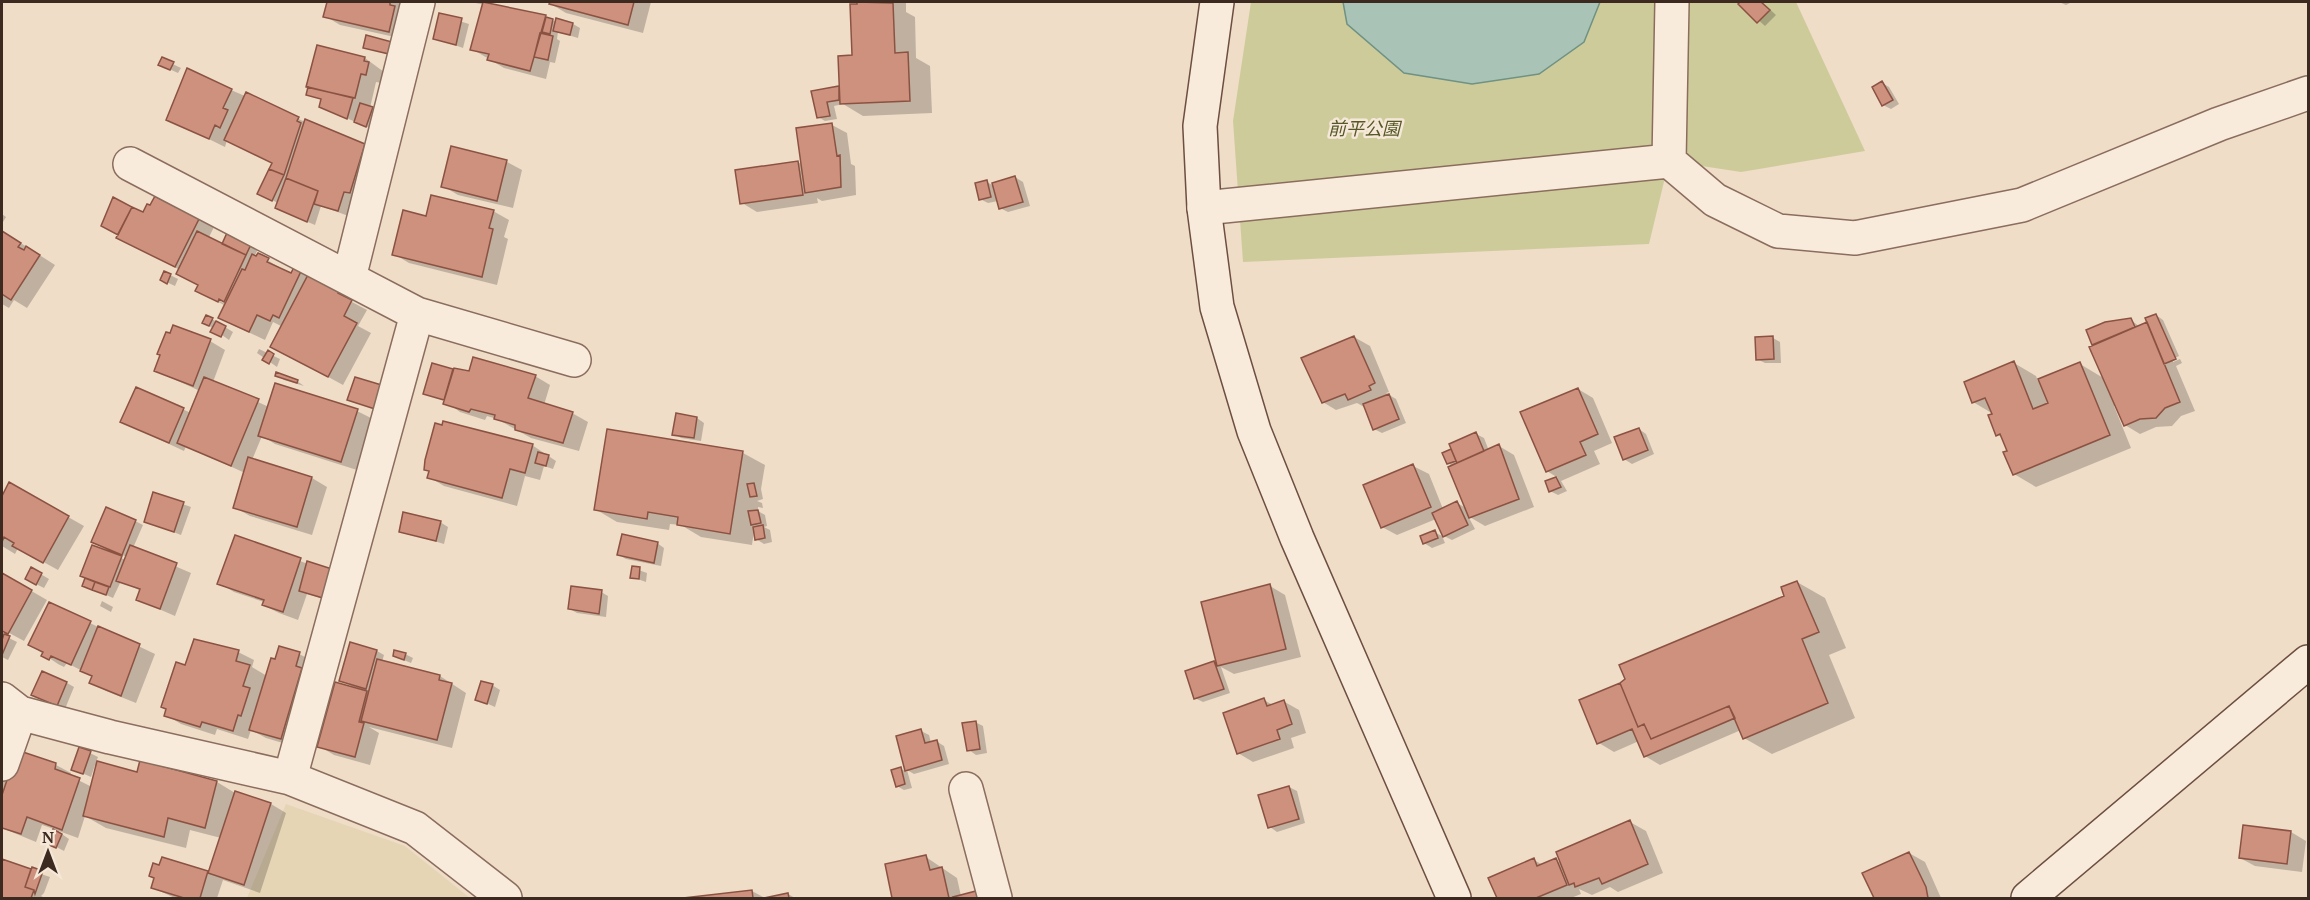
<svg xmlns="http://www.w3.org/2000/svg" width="2310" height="900" viewBox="0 0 2310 900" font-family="'PT Serif','Noto Sans JP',serif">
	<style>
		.farmland { fill: #e5d5b5 }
		.green { fill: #cecb9b }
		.water { fill: #a9c3b7; stroke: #6f9283; stroke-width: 1.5 }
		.shadow { fill: #0003; fill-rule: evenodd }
		.building { fill: #cd917e; stroke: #8b5242; stroke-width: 1.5 }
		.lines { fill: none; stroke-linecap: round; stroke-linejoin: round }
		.street-casing { stroke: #8b6d5d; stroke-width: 36 }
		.secondary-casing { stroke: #6d4f40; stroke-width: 36 }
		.street { stroke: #f9ebdc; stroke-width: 33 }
		.secondary { stroke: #f9ebdc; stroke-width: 33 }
		.labels { text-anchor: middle; stroke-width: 5; stroke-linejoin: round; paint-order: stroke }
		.park-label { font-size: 18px; font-style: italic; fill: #555827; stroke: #f6e8d8 }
	</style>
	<rect width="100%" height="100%" fill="#efddc8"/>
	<path class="farmland" d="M 286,804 L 405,846 L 470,898 L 247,898 Z"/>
	<path class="green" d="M 1251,2 L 1796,2 L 1865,151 L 1741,172 L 1669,161 L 1649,244 L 1243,262 L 1233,121 Z"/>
	<path class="water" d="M 1343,2 L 1600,2 L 1584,42 L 1539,74 L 1472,84 L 1404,73 L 1347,24 Z"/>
	<path class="shadow" d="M 328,2 L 408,2 L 404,39 L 340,25 L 325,16 Z
		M 470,2 L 484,2 L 545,17 L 556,22 L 573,24 L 580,28 L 578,38 L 558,32 L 557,39 L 560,41 L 555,63 L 550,62 L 546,79 L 504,68 L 472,49 L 486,5 Z
		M 551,2 L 651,2 L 643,33 L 566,13 L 551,4 Z
		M 858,2 L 906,2 L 906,12 L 915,17 L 916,58 L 930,66 L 932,113 L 863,116 L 843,104 L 834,106 L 837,119 L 825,121 L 818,117 L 813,92 L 841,88 L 853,56 Z
		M 1742,2 L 1762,2 L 1776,15 L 1765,26 L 1740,4 Z
		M 2059,2 L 2072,2 L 2066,5 Z
		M 440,15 L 469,24 L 463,48 L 435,38 Z
		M 368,37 L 396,57 L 365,47 Z
		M 318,47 L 365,58 L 384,72 L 381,83 L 376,82 L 370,108 L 379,113 L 374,130 L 328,110 L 322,100 L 308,94 Z
		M 162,59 L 181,68 L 178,73 L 167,68 Z
		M 1882,83 L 1889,87 L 1899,104 L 1891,109 L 1883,105 Z
		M 231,90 L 380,154 L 354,218 L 321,206 L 315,225 L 284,212 L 278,203 L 266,197 L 273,163 L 227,140 L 225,147 L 168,119 Z
		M 832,125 L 847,133 L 851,164 L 855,166 L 856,195 L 822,201 L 817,198 L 818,203 L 757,212 L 742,203 L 798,162 L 803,165 Z
		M 507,162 L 522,170 L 513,208 L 458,195 L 443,186 Z
		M 1015,177 L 1023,182 L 1030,206 L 1008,212 L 1000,208 L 998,201 L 988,203 L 980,199 L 987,182 L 992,185 Z
		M 177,209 L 216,223 L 208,239 L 223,246 L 261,243 L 254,257 L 259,255 L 292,275 L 297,265 L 355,297 L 352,302 L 367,310 L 358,326 L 371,333 L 343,385 L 288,355 L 283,327 L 273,322 L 265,340 L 235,326 L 220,317 L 226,306 L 197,291 L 200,286 L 178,274 L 180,270 L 134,246 L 144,214 ZM 218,297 L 228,302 L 228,306 L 217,299 Z
		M 493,211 L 509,220 L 504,237 L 508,239 L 497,285 L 409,263 L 394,254 L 427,217 Z
		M 2,214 L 6,217 L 3,222 L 2,221 Z
		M 2,231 L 55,265 L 27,308 L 14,300 L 9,308 L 2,304 Z
		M 170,275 L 178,279 L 175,286 L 162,280 Z
		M 2156,315 L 2163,320 L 2179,356 L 2173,359 L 2173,362 L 2180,359 L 2182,363 L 2176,366 L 2195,411 L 2181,416 L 2172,426 L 2156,427 L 2140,434 L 2125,425 L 2116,405 L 2114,406 L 2131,448 L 2036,487 L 2014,474 L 2009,451 L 2003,438 L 1998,435 L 1995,415 L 1973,402 L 2014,363 L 2036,376 L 2038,381 L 2080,364 L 2105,379 L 2093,344 L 2131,320 L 2140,327 Z
		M 212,319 L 233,332 L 229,340 L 204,322 Z
		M 1354,337 L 1370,346 L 1389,392 L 1386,393 L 1396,399 L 1406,423 L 1382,433 L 1374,429 L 1364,407 L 1357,403 L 1336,410 L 1321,401 Z
		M 1773,338 L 1780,342 L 1781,363 L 1765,363 L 1757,359 Z
		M 210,341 L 225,350 L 213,382 L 269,407 L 357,411 L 373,419 L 357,470 L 275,444 L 262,436 L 252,460 L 312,478 L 327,487 L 312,535 L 250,516 L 234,507 L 245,473 L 186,446 L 184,451 L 122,422 L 137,389 L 191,413 L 200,391 L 156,371 Z
		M 259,349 L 280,359 L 277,367 L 257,353 Z
		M 433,365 L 454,371 L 535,376 L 550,385 L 544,405 L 572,413 L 588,422 L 579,451 L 531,438 L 497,419 L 487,416 L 485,420 L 460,412 L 445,401 L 424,393 Z
		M 277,375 L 297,381 L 304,386 L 284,380 Z
		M 1578,389 L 1593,398 L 1612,443 L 1594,451 L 1600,464 L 1561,481 L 1567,491 L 1558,495 L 1550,491 L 1547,482 L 1558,478 L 1547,471 Z
		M 697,418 L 704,423 L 701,441 L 681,438 L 674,434 Z
		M 1639,429 L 1646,434 L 1654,454 L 1632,464 L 1624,459 Z
		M 608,431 L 743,453 L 765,465 L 761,489 L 763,499 L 757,501 L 762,503 L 763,508 L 758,507 L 758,511 L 765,515 L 767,526 L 764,527 L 770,530 L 772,542 L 764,544 L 756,539 L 754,531 L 752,545 L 701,537 L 681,525 L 670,524 L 669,530 L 617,522 L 595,509 Z
		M 1476,434 L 1484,438 L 1489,451 L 1499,446 L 1514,455 L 1534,507 L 1485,526 L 1468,516 L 1475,529 L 1452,540 L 1444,536 L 1436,519 L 1397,535 L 1382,527 L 1413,466 L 1429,474 L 1443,509 L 1457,503 L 1466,508 L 1454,467 L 1448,463 L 1444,454 Z
		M 532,445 L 556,461 L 553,469 L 544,466 L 540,480 L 525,476 L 517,506 L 444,486 L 429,477 Z
		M 10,484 L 84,526 L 58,570 L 18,548 L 15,554 L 2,546 L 2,499 Z
		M 154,494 L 191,507 L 181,535 L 145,521 Z
		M 135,521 L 143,525 L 133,548 L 191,573 L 175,616 L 138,600 L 141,591 L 121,581 L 113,598 L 84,585 L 86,578 L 81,576 L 93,547 L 126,560 L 127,557 L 100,546 Z
		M 440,522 L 448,527 L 444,544 L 401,531 Z
		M 1434,532 L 1442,536 L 1445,543 L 1432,548 L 1424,543 L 1422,537 Z
		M 236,537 L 308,564 L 330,601 L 307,594 L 298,620 L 279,613 L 263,605 L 264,602 L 234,592 L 219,583 Z
		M 657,543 L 664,548 L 661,566 L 626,559 L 619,555 Z
		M 633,568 L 647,573 L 646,582 L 632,577 Z
		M 32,569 L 49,579 L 44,588 L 34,583 Z
		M 2,574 L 47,600 L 24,641 L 2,629 Z
		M 1797,582 L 1825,598 L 1846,648 L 1829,655 L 1855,718 L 1772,754 L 1744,738 L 1741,730 L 1660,765 L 1645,756 L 1639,741 L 1614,752 L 1599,743 L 1620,684 L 1786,596 Z
		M 1270,586 L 1285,595 L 1301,657 L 1234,674 L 1221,667 L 1230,693 L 1203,702 L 1195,698 L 1214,663 L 1219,665 Z
		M 601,592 L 608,596 L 606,617 L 577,613 L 570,609 Z
		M 102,601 L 113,607 L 111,612 L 100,606 Z
		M 50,604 L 155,654 L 136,703 L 106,691 L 91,683 L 94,677 L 67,663 L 64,667 L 58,664 L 30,645 Z
		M 5,636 L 17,642 L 8,660 L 2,657 L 2,641 Z
		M 377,651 L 384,655 L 382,662 L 440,676 L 466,693 L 452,748 L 369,727 L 379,733 L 370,765 L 334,755 L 319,746 L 353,687 L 341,680 Z
		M 238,652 L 254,660 L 252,667 L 267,676 L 276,661 L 299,654 L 315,662 L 296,747 L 266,738 L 251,730 L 248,739 L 217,729 L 215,735 L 181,724 L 166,715 L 186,667 Z
		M 405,654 L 413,658 L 411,663 L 394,656 Z
		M 67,683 L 74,687 L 65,709 L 41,698 Z
		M 492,685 L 500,690 L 495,707 L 477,699 Z
		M 1264,700 L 1273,705 L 1283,701 L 1299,710 L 1306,733 L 1291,738 L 1294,748 L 1253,762 L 1238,753 Z
		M 975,722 L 983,726 L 987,753 L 976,755 L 969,750 Z
		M 921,731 L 929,735 L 931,743 L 936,741 L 944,746 L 949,764 L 914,774 L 907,770 L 912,788 L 904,790 L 897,786 L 901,769 L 907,772 L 898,737 Z
		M 2,741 L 18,751 L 56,765 L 71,773 L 70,776 L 92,787 L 97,765 L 95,765 L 91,777 L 73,769 L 90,753 L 98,757 L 96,762 L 138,774 L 141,762 L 217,782 L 235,793 L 271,804 L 286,813 L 260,893 L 223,880 L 217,898 L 175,898 L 153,888 L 209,873 L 221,838 L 190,830 L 186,848 L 106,828 L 85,816 L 78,838 L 56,830 L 69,839 L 64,851 L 49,843 L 54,829 L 42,825 L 36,842 L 2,828 Z
		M 1289,787 L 1297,791 L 1305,823 L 1277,832 L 1270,827 Z
		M 1630,822 L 1646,831 L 1663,873 L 1618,892 L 1610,887 L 1592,895 L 1579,889 L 1581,894 L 1571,898 L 1499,898 L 1490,878 L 1534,860 L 1543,865 L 1556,860 L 1562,864 Z
		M 2291,832 L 2306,841 L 2302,872 L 2255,866 L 2240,858 Z
		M 1909,853 L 1925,862 L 1941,898 L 1875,898 L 1864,874 Z
		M 926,857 L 957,878 L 961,896 L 976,892 L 984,898 L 894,898 L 887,866 Z
		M 2,861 L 50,877 L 44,893 L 41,896 L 45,898 L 2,898 Z
		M 752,891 L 765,898 L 695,898 Z
		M 788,894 L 795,898 L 770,898 Z"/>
	<path class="building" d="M 327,2 L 390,2 L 390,5 L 395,6 L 389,32 L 323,17 Z
		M 483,2 L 546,15 L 530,71 L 487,60 L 489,54 L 470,50 Z
		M 550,2 L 634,2 L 628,25 L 549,4 Z
		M 857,2 L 893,3 L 895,53 L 908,52 L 910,101 L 840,104 L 838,56 L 852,55 L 850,4 L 857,4 Z
		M 1740,2 L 1761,2 L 1770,10 L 1757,23 L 1738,4 Z
		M 439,13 L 462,18 L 456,45 L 433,39 Z
		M 546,17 L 553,19 L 550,34 L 542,32 Z
		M 556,18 L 573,23 L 570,35 L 553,31 Z
		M 540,33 L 553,36 L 548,60 L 534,57 Z
		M 366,35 L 392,42 L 389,54 L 363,48 Z
		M 317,45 L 365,57 L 364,61 L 369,62 L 366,75 L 361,74 L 355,98 L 306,87 Z
		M 162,57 L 174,62 L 170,70 L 158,65 Z
		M 187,68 L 232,89 L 223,108 L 228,110 L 220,128 L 215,125 L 209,139 L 166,120 Z
		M 1882,81 L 1893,100 L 1882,106 L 1872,87 Z
		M 839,86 L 839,100 L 827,102 L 830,116 L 817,118 L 811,91 Z
		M 308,87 L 353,98 L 347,119 L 319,107 L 321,99 L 306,95 Z
		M 246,92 L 299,117 L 297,121 L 301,123 L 284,175 L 269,169 L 272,163 L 224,140 Z
		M 360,103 L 373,107 L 366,127 L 354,122 Z
		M 305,119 L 365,144 L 350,193 L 344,192 L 338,211 L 314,204 L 318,191 L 286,178 Z
		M 832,123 L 837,156 L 840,155 L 841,187 L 805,193 L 796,128 Z
		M 451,146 L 507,160 L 497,201 L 441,187 Z
		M 798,161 L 803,195 L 740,204 L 735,170 Z
		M 269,169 L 284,175 L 272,201 L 257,194 Z
		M 1015,176 L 1023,202 L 999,209 L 992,183 Z
		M 286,178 L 318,191 L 307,222 L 275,208 Z
		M 987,180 L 991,197 L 979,200 L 975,183 Z
		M 431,195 L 494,210 L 489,228 L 493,229 L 482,277 L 392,255 L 403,210 L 426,216 Z
		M 155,196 L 176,207 L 202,213 L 175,267 L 116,238 L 132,207 L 143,212 L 147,204 L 150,205 Z
		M 113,197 L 132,207 L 118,235 L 101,226 Z
		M 230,226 L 254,238 L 246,255 L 222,244 Z
		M 2,231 L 21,243 L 18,247 L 24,250 L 26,246 L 40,255 L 11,300 L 2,294 Z
		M 197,231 L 246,255 L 224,302 L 219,299 L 218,302 L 195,291 L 198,285 L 176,274 Z
		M 258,253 L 269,258 L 267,262 L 291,273 L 296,263 L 303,267 L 279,318 L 273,315 L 270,321 L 257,315 L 249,332 L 218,318 L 242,269 L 245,270 L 252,254 L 256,256 Z
		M 164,271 L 171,274 L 167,284 L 160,280 Z
		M 310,271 L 340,287 L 338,293 L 352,300 L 344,316 L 357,323 L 328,377 L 270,347 Z
		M 2156,314 L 2176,359 L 2164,364 L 2145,318 Z
		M 206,315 L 213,318 L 209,326 L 202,323 Z
		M 2131,318 L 2135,327 L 2092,345 L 2086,330 L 2105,322 Z
		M 216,321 L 226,326 L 221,337 L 210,332 Z
		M 2147,322 L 2180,402 L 2165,408 L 2156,418 L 2140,419 L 2124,426 L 2089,347 Z
		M 173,325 L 211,339 L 193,386 L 154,371 L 160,355 L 157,354 L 166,332 L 170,333 Z
		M 1354,336 L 1375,383 L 1369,386 L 1371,390 L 1348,400 L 1345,394 L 1322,403 L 1301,358 Z
		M 1773,336 L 1774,359 L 1756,360 L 1755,337 Z
		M 268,350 L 274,354 L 269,364 L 262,360 Z
		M 473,357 L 536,375 L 528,398 L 573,412 L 563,443 L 515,430 L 515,425 L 494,419 L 495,415 L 471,409 L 469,412 L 443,404 L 454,368 L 469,371 Z
		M 2014,361 L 2033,409 L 2048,403 L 2038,379 L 2080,362 L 2110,435 L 2013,475 L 2003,452 L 2007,451 L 2000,434 L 1996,436 L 1988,415 L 1992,414 L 1985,398 L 1972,403 L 1964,382 Z
		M 432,363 L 453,369 L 444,400 L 423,394 Z
		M 276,372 L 298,380 L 297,383 L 275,376 Z
		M 204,377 L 259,399 L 231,466 L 177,443 Z
		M 355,377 L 385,386 L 378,410 L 347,400 Z
		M 275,383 L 358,409 L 341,462 L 258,436 Z
		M 136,387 L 184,408 L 169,443 L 120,422 Z
		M 1578,388 L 1598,434 L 1580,442 L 1586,455 L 1546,472 L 1520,412 Z
		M 1389,394 L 1399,419 L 1373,430 L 1363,404 Z
		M 676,413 L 697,417 L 694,438 L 672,435 Z
		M 443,421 L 533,444 L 525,473 L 510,469 L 502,498 L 427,478 L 429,471 L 424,470 L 425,460 L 435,423 L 442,425 Z
		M 1639,428 L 1648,450 L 1623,460 L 1614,437 Z
		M 607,429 L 743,451 L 730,534 L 677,525 L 678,517 L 648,512 L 647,519 L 594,510 Z
		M 1476,432 L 1484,451 L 1457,463 L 1449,444 Z
		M 1499,444 L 1519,499 L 1469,518 L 1448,467 Z
		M 1451,449 L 1456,461 L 1447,464 L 1442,453 Z
		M 538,452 L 549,455 L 546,466 L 535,463 Z
		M 248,457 L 312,477 L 297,527 L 233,508 Z
		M 1413,464 L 1431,507 L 1381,528 L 1363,485 Z
		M 1556,477 L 1561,487 L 1549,492 L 1545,481 Z
		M 9,482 L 69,516 L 43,563 L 12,546 L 14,543 L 4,537 L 2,542 L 2,496 Z
		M 754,483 L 757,496 L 750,497 L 747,484 Z
		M 153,492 L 184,502 L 174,532 L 144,522 Z
		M 1457,501 L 1468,525 L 1443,537 L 1432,513 Z
		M 106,507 L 136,520 L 122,555 L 91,542 Z
		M 758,510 L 761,523 L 751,525 L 748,511 Z
		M 403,512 L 441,521 L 436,541 L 399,532 Z
		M 763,525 L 765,538 L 755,540 L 753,527 Z
		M 1435,530 L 1438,538 L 1423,544 L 1420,536 Z
		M 622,534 L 658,542 L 654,563 L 617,555 Z
		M 235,535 L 301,558 L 283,612 L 262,605 L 264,600 L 217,584 Z
		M 92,545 L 122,556 L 110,587 L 80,576 Z
		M 130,545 L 177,563 L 160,609 L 136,600 L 140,589 L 116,581 Z
		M 307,561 L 332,569 L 323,598 L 299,591 Z
		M 632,566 L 640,567 L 639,579 L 630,578 Z
		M 31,567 L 42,573 L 36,585 L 25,579 Z
		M 2,573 L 32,590 L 8,634 L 2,631 Z
		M 85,578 L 95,582 L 92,590 L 82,586 Z
		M 1797,581 L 1819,632 L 1802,639 L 1828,703 L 1743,739 L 1729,706 L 1651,739 L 1644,724 L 1638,727 L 1620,683 L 1625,679 L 1619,665 L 1784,596 L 1781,587 Z
		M 95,582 L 109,587 L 106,595 L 92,590 Z
		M 1270,584 L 1286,649 L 1217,666 L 1201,602 Z
		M 571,586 L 602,590 L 599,614 L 568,609 Z
		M 49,602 L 91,621 L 71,665 L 51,656 L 49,660 L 41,656 L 43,652 L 28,645 Z
		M 98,626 L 140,644 L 121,696 L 89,683 L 92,676 L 80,671 Z
		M 4,634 L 10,636 L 2,655 L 2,640 Z
		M 194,639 L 239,650 L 236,661 L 250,665 L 243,686 L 250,688 L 241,716 L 238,715 L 233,731 L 202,722 L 200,727 L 164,716 L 166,709 L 161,707 L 176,662 L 185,665 Z
		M 350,642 L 377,650 L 366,689 L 339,681 Z
		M 279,646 L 300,652 L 296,666 L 302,668 L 281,739 L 249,730 L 271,658 L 275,659 Z
		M 394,650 L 406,653 L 404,660 L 393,656 Z
		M 377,659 L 440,675 L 439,680 L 452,683 L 437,740 L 361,721 Z
		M 1214,661 L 1224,689 L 1194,699 L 1185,671 Z
		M 42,671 L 67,682 L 57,706 L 31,695 Z
		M 481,681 L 493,684 L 487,704 L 475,700 Z
		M 335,682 L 367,691 L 359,722 L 364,723 L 355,757 L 317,747 Z
		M 1620,683 L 1638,727 L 1644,724 L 1651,739 L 1729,706 L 1735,718 L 1644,757 L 1632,729 L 1597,744 L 1579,700 Z
		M 1264,698 L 1267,706 L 1284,700 L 1292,724 L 1277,730 L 1280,739 L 1237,754 L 1223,713 Z
		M 976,721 L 980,749 L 967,751 L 962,723 Z
		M 921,729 L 925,743 L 937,740 L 942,760 L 905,771 L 896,736 Z
		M 79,747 L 91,751 L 83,774 L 71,770 Z
		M 17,750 L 56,763 L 55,769 L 80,778 L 62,830 L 27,817 L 21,834 L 2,828 L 2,795 Z
		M 140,760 L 217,781 L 205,828 L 168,818 L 164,837 L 83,816 L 97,761 L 137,772 Z
		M 901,767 L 905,784 L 896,787 L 891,770 Z
		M 1289,786 L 1299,819 L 1268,828 L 1258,795 Z
		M 235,791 L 271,803 L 244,885 L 208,873 Z
		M 1630,820 L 1648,864 L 1602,884 L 1599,878 L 1575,887 L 1574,883 L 1569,885 L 1556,852 Z
		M 2243,825 L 2291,831 L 2287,864 L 2239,858 Z
		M 53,829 L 62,834 L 56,848 L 47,844 Z
		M 1909,852 L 1926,887 L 1928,898 L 1874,898 L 1862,873 Z
		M 926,855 L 930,870 L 942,867 L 949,898 L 892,898 L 885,864 Z
		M 162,857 L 208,871 L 200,898 L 184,898 L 151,888 L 154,878 L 149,876 L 153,863 L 159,865 Z
		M 1534,858 L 1537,866 L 1556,858 L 1567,885 L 1536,898 L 1497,898 L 1488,878 Z
		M 2,859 L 31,869 L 25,887 L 34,890 L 31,898 L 2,898 Z
		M 32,867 L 43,871 L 35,894 L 34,890 L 25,887 Z
		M 752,890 L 753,898 L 683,898 Z
		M 976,891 L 978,898 L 954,898 L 953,897 Z
		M 788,893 L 789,898 L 764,898 Z"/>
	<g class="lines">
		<g class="street-casing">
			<path id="street" d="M 1669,161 L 1672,2
				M 130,164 L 417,314 L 574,360
				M 1204,208 L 1669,161 L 1715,200 L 1778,231 L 1855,238 L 2022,205 L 2219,124 L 2308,93
				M 349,278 L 418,2
				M 2,699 L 20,713 L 110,737 L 290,778 L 415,828 L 505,898
				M 2,764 L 20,713
				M 290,778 L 417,314
				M 966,789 L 995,898"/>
		</g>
		<g class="secondary-casing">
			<path id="secondary" d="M 1217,2 L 1200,126 L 1204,208 L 1217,307 L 1254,431 L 1297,538 L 1454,898
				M 2028,898 L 2308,662"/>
		</g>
		<use href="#street" class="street"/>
		<use href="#secondary" class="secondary"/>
	</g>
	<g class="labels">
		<g class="park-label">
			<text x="1364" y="135">前平公園</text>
		</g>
	</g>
	<rect width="2310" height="900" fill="none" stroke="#3c2920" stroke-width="6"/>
	<g transform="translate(48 852)" stroke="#f6e8d8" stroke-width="4.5" paint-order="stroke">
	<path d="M0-4.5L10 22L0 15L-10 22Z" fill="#3c2920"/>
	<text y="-9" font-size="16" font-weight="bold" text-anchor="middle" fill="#3c2920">N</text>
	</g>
</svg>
